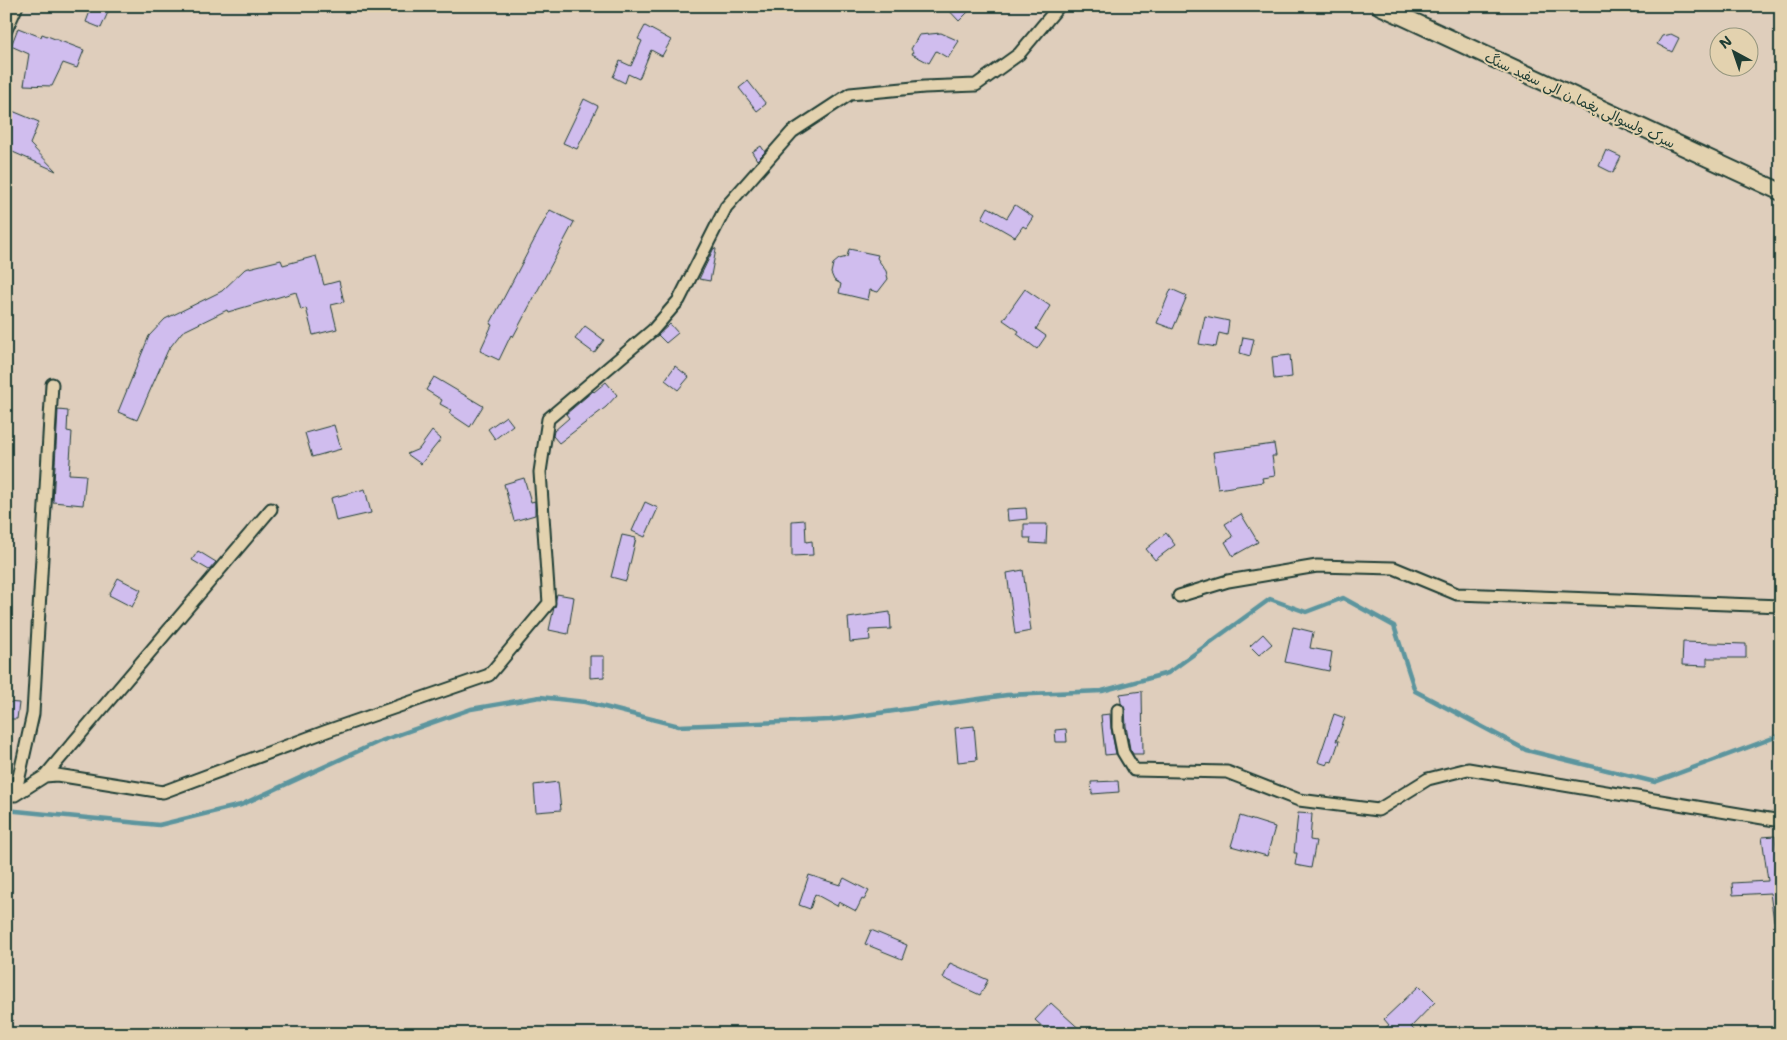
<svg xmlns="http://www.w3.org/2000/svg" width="1787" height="1040" viewBox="0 0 1787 1040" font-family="'Shantell Sans','Playpen Sans Arabic',sans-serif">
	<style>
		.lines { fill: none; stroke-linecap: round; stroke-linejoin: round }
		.stream { stroke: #5c959e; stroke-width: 4.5 }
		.building { fill: #d0bdee; stroke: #1f3d34 }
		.street-casing { stroke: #1f3d34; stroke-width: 15 }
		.secondary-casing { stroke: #1f3d34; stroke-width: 20 }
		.street { stroke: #e3d2af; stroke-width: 11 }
		.secondary { stroke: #e3d2af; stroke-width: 16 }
		.labels { text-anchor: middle; stroke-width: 4; stroke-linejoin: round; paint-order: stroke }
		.street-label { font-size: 14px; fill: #1f3d34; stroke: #e3d2af }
	</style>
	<rect width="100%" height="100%" fill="#dfcebc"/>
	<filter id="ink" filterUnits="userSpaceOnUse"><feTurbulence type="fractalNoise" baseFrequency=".02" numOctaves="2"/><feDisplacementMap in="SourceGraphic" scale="10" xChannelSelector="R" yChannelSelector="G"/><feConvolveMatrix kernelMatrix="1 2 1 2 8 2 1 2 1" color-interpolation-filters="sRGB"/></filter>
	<g filter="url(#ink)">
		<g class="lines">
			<path class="stream" d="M 6,810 L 159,825 L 241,805 L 378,742 L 471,709 L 540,697 L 585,702 L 679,726 L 830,720 L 1007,695 L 1102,691 L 1168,673 L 1270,599 L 1306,612 L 1343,598 L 1394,626 L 1415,691 L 1526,750 L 1655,782 L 1781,735"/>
		</g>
		<path class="building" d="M 92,6 L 99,6 L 109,10 L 101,28 L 86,22 Z
			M 945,6 L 974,6 L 959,21 Z
			M 645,26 L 671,40 L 662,56 L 651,50 L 639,79 L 628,74 L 625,83 L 613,77 L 620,61 L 631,66 L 642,41 L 638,39 Z
			M 18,28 L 41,37 L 42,34 L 84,50 L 77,68 L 63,63 L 52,86 L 24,85 L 29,54 L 11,46 Z
			M 941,33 L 959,41 L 948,58 L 936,51 L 929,63 L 912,54 L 913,52 L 911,49 L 919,35 Z
			M 1671,34 L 1679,38 L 1672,52 L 1657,44 L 1662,36 Z
			M 748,81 L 766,104 L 757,111 L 739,88 Z
			M 584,99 L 598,106 L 577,149 L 563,143 Z
			M 10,110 L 39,122 L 30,144 L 56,171 L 6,149 L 6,119 Z
			M 761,146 L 765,152 L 757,160 L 752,152 Z
			M 1606,150 L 1621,157 L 1613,173 L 1599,166 Z
			M 1015,205 L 1033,217 L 1026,228 L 1023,226 L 1015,237 L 982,218 L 988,207 L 1007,218 Z
			M 550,210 L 574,222 L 513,337 L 511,335 L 499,360 L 480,351 L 492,325 L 490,324 Z
			M 714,248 L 716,249 L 710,281 L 699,279 Z
			M 849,249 L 878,255 L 877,258 L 886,271 L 888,279 L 878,292 L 870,290 L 868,300 L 839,293 L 841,284 L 834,280 L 831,273 L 833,264 L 839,259 L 847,257 Z
			M 316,256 L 324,285 L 339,281 L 344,302 L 331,305 L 337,329 L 313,335 L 306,308 L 301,310 L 296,292 L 228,312 L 227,310 L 182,332 L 168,350 L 137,420 L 118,412 L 149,336 L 165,319 L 222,291 L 245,269 L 281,260 L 283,265 Z
			M 1025,289 L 1050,306 L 1036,329 L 1046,336 L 1037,349 L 1017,334 L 1019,331 L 1003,320 Z
			M 1171,289 L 1187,296 L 1173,329 L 1157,323 Z
			M 1205,316 L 1229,321 L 1227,335 L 1219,333 L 1216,347 L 1199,344 Z
			M 670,324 L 678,333 L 666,343 L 658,335 Z
			M 585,326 L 604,340 L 594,353 L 575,339 Z
			M 1243,337 L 1254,339 L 1250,356 L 1240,353 Z
			M 1290,355 L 1292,377 L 1274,379 L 1272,357 Z
			M 675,366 L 689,377 L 678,390 L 665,380 Z
			M 434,377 L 483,406 L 470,427 L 449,413 L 451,410 L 440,404 L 442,400 L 426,390 Z
			M 606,382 L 617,395 L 606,407 L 559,443 L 553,436 L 554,431 L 569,418 L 566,414 L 593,391 L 594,392 Z
			M 58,410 L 68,411 L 67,431 L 72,432 L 69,474 L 86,475 L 83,505 L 53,502 Z
			M 506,416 L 513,425 L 495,439 L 488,429 Z
			M 334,425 L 341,449 L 312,457 L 305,433 Z
			M 432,431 L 441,439 L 421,464 L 407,454 L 419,449 Z
			M 1274,444 L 1276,456 L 1272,456 L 1275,476 L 1262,478 L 1263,482 L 1218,489 L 1213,452 Z
			M 524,478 L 531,502 L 535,501 L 535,515 L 514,521 L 504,484 Z
			M 365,489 L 371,513 L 336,521 L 331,498 Z
			M 645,502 L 658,508 L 645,537 L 632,531 Z
			M 1026,508 L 1027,519 L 1008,521 L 1007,509 Z
			M 1241,514 L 1258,542 L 1233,556 L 1225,542 L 1233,537 L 1225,524 Z
			M 805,520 L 806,542 L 812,541 L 813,555 L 792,556 L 792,521 Z
			M 1024,524 L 1047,524 L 1046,544 L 1030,543 L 1031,538 L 1024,538 Z
			M 1166,533 L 1175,545 L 1155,560 L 1146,549 Z
			M 622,535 L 636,538 L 626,581 L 611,577 Z
			M 198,551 L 216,562 L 209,570 L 192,560 Z
			M 1023,570 L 1031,631 L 1015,634 L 1007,573 Z
			M 118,578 L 141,590 L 132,607 L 109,595 Z
			M 557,594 L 574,597 L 568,634 L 549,630 Z
			M 890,612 L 891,629 L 869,630 L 870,640 L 850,642 L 848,618 Z
			M 1293,627 L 1313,632 L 1310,648 L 1332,652 L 1329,671 L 1285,662 Z
			M 1263,634 L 1272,644 L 1259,655 L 1250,646 Z
			M 1683,642 L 1746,644 L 1746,658 L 1707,658 L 1707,666 L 1682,665 Z
			M 590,656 L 604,656 L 604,677 L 590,678 Z
			M 1142,691 L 1143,754 L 1133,754 L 1130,749 L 1126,726 L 1125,710 L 1121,703 L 1120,694 Z
			M 6,702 L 19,703 L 17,719 L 6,719 Z
			M 1110,714 L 1111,728 L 1116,754 L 1105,755 L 1101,715 Z
			M 1334,714 L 1345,718 L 1336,741 L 1339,741 L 1332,762 L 1329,761 L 1327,765 L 1318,762 Z
			M 974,726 L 977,760 L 958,762 L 955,728 Z
			M 1066,729 L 1067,742 L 1056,742 L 1055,730 Z
			M 1118,781 L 1119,792 L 1092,794 L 1091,782 Z
			M 558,782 L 561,810 L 536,812 L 534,785 Z
			M 1298,813 L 1312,814 L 1310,840 L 1316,841 L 1311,868 L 1295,865 L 1297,853 L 1294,853 Z
			M 1240,816 L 1275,827 L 1267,856 L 1231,846 Z
			M 1775,836 L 1777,860 L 1781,859 L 1781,921 L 1774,921 L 1770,893 L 1733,895 L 1732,883 L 1768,881 L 1762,837 Z
			M 809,875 L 840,885 L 844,878 L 869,891 L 864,900 L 862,899 L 856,911 L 839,902 L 837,906 L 815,894 L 810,909 L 799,905 Z
			M 871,930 L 907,945 L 902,959 L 865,944 Z
			M 950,963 L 988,980 L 980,995 L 943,978 Z
			M 1419,986 L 1435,1002 L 1411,1027 L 1418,1034 L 1379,1034 L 1389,1025 L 1384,1019 Z
			M 1051,1003 L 1085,1034 L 1052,1034 L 1047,1028 L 1046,1030 L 1035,1020 Z"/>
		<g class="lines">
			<g class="street-casing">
				<path id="street" d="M 6,30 L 17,6
					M 1179,596 L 1228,581 L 1317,566 L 1394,568 L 1457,594 L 1781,606
					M 1118,710 L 1118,727 L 1123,752 L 1134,770 L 1227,772 L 1299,800 L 1378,810 L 1428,779 L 1468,769 L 1781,821
					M 45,776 L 271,509
					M 6,795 L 15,795 L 45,776 L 57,775 L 163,792 L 327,731 L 489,675 L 549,603 L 540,472 L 548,419 L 653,330 L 679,300 L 726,207 L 792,132 L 850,94 L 924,87 L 976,85 L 1019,54 L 1059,6
					M 15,795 L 33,714 L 52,384"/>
			</g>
			<g class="secondary-casing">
				<path id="secondary" d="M 1380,6 L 1781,192"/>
			</g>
			<use href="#street" class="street"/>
			<use href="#secondary" class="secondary"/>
		</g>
	</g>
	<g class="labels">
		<g class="street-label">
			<text transform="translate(1580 100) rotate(25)" y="5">سرک ولسوالی پغما ن الی سفید سنگ</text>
		</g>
	</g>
	<rect width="1787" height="1040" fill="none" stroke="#e3d2af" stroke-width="25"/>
	<rect x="12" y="12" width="1762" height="1015" fill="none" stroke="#1f3d34" stroke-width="2" filter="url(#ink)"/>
	<g transform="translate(1734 52) rotate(320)"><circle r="24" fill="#e3d2af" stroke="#95967e"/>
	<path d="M0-4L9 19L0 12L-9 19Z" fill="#1f3d34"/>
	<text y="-8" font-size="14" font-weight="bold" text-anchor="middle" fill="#1f3d34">N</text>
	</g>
</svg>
